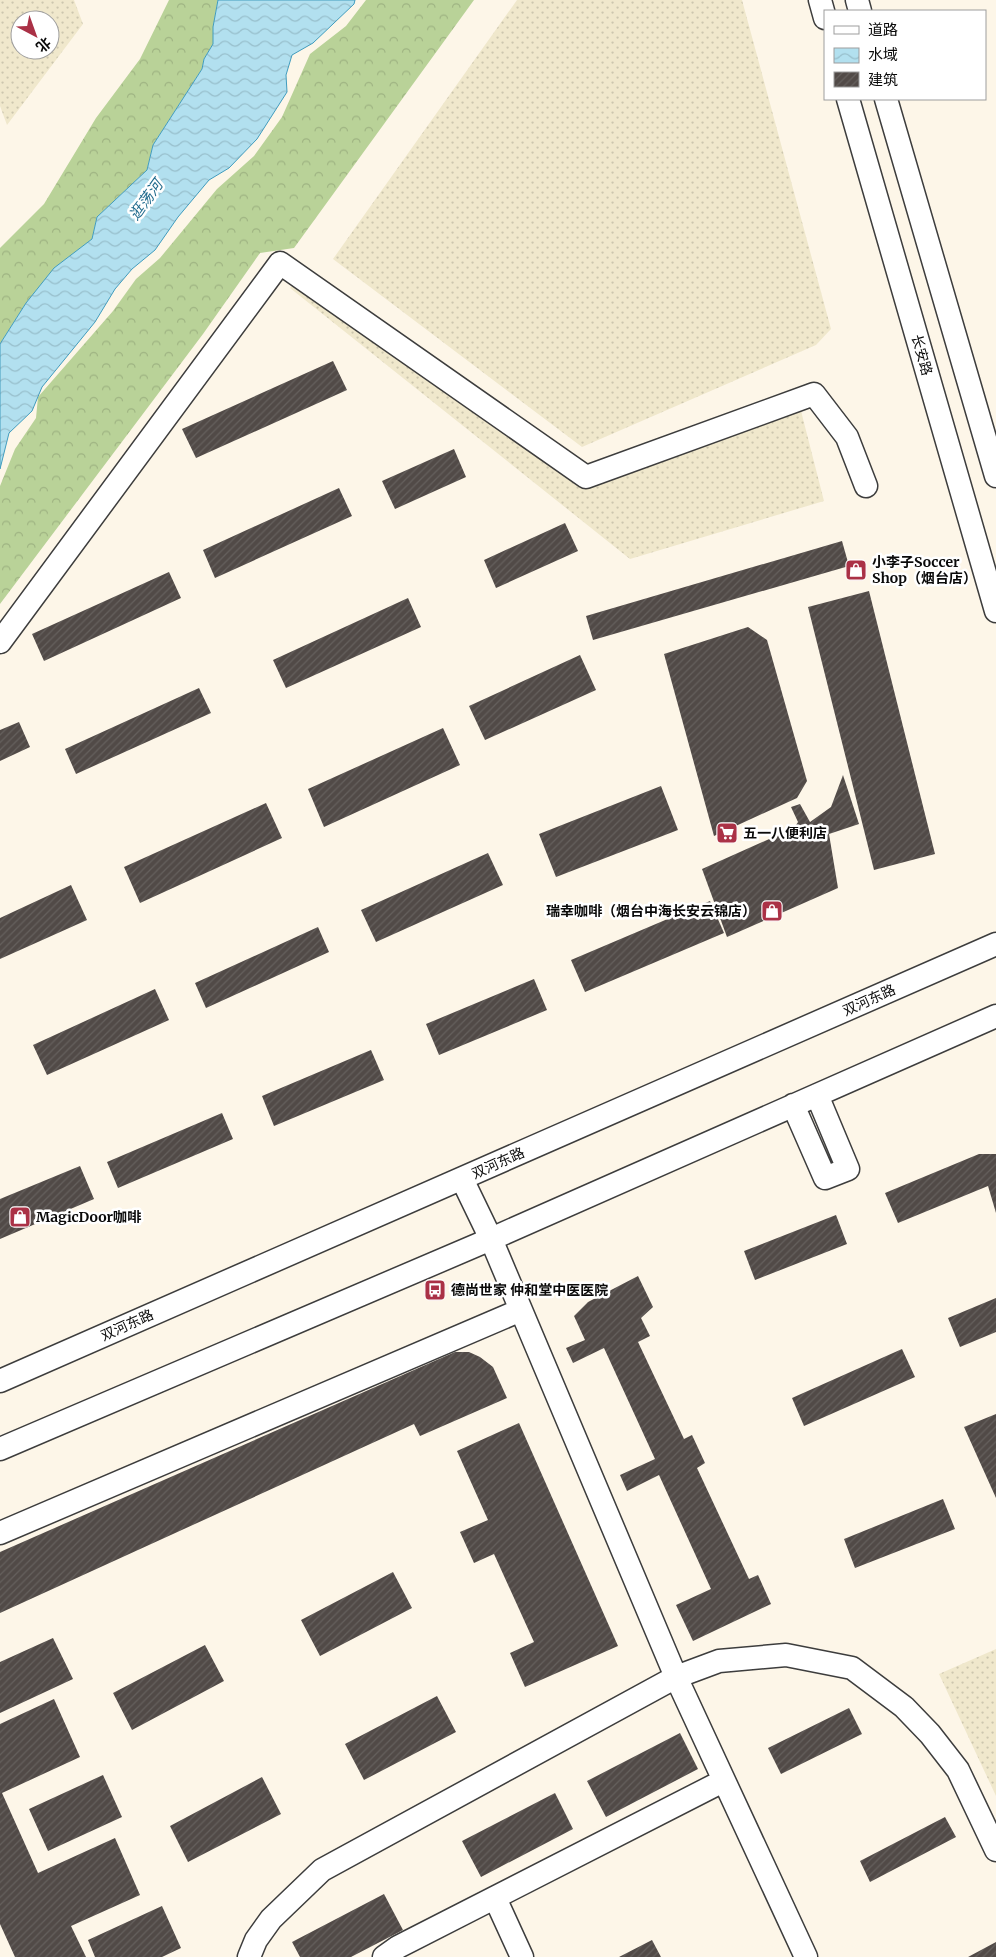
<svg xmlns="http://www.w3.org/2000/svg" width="996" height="1957" viewBox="0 0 996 1957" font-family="Merriweather,'Noto Sans SC',serif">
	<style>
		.farmland { fill: url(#farmland-dots); fill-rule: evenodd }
		.forest { fill: url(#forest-crowns) }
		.water { fill: url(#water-waves); stroke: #419cbe }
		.building { fill: url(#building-hatch) }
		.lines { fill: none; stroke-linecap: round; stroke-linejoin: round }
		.minor-casing { stroke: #3d3d3d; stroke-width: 25 }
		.minor { stroke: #fff; stroke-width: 22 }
		.labels { text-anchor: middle; stroke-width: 5; stroke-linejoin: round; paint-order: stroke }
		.street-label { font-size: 14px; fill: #0a0a0a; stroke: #fff }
		.poi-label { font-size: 14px; font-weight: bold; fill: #0a0a0a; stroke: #fff; text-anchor: start }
		.water-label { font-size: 15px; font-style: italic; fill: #216b8d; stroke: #fff }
	</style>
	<defs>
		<pattern id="farmland-dots" width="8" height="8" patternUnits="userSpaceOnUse" patternTransform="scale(1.25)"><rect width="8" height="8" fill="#f0e8cc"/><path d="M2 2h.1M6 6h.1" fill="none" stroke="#ccc6ae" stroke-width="1.8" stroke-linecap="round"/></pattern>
		<pattern id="forest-crowns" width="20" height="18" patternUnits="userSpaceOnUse" patternTransform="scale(1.25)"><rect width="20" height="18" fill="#b9d298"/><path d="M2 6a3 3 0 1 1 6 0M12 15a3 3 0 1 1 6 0" fill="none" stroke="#9eb382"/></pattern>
		<pattern id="water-waves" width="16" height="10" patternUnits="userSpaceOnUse" patternTransform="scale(1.25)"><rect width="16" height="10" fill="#b2e0ef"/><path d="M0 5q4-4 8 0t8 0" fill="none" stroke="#98bfcc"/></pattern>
		<pattern id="building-hatch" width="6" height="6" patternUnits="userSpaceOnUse" patternTransform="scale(1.25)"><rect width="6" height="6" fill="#514a47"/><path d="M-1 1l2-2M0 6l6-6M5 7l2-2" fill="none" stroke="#65605d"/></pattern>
	</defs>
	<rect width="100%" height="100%" fill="#fdf6e8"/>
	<path class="farmland" d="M 0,0 L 74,0 L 83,24 L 7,125 L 0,106 ZM 20,20 L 50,20 L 50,50 L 20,50 Z
		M 517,0 L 742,0 L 831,329 L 816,345 L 582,447 L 333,259 Z
		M 302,274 L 585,483 L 800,407 L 824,501 L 630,559 L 290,288 Z
		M 996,1649 L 996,1796 L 939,1674 Z"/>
	<path class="forest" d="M 169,0 L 218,0 L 213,27 L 213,44 L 204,59 L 202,69 L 153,145 L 147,170 L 97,217 L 92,239 L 54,269 L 26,303 L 0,344 L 0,248 L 44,204 L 96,118 L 140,59 Z
		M 366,0 L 474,0 L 294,248 L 260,253 L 203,334 L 0,604 L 0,486 L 15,449 L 36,418 L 38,397 L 113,311 L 136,279 L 160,258 L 217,189 L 254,156 L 282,117 L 310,54 L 346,26 Z"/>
	<path class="water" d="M 218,0 L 355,0 L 354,4 L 313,43 L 292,55 L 286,75 L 287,92 L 257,139 L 229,168 L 209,180 L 178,217 L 155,250 L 132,269 L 115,289 L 95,322 L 42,387 L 32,411 L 9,433 L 0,469 L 0,344 L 26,303 L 54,268 L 92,239 L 97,217 L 147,170 L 153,145 L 202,69 L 204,59 L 213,44 L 213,27 Z"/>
	<path class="building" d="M 333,361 L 347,390 L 196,458 L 182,429 Z
		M 454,449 L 466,477 L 395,509 L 382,481 Z
		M 339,488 L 352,516 L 215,578 L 203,550 Z
		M 565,523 L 578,551 L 496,588 L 484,560 Z
		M 842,541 L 849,566 L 593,640 L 586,616 Z
		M 169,572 L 181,598 L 44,661 L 32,634 Z
		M 869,591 L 935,854 L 874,870 L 808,607 Z
		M 408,598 L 421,627 L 286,688 L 273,660 Z
		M 748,627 L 767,640 L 807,781 L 797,798 L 714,836 L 664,654 Z
		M 580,655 L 596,690 L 485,740 L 469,706 Z
		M 199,688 L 211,713 L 76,774 L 65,749 Z
		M 19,722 L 30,747 L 0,761 L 0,730 Z
		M 443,728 L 460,765 L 324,827 L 308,789 Z
		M 843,775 L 859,824 L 829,834 L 838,888 L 727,937 L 702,869 L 794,828 L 798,822 L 791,807 L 800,804 L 810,822 L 831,807 Z
		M 661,786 L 678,830 L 556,877 L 539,834 Z
		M 266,803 L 282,838 L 140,903 L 124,867 Z
		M 488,853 L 503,885 L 376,942 L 361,910 Z
		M 71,885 L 87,920 L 0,959 L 0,918 Z
		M 710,901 L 724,933 L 585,992 L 571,960 Z
		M 318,927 L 329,952 L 206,1008 L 195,983 Z
		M 534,979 L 547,1010 L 439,1055 L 426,1024 Z
		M 155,989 L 169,1020 L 47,1075 L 33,1045 Z
		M 371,1050 L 384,1080 L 274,1126 L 262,1096 Z
		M 222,1113 L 233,1139 L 118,1188 L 107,1162 Z
		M 979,1154 L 996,1154 L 996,1213 L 988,1186 L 898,1223 L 885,1193 Z
		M 80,1166 L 94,1199 L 0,1239 L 0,1199 Z
		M 836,1215 L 847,1244 L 755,1280 L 744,1251 Z
		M 638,1276 L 653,1307 L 641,1318 L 650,1336 L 638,1342 L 684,1439 L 692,1435 L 705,1463 L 697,1468 L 749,1579 L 758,1575 L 771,1604 L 693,1641 L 676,1605 L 711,1589 L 659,1475 L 627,1491 L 620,1475 L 655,1459 L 604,1348 L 573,1363 L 566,1348 L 585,1340 L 574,1316 L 588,1302 Z
		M 996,1298 L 996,1332 L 960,1347 L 948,1318 Z
		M 902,1349 L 915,1377 L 804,1426 L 792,1398 Z
		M 455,1352 L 469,1352 L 480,1357 L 493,1367 L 507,1398 L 420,1436 L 414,1424 L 0,1613 L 0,1552 Z
		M 996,1414 L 996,1498 L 964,1427 Z
		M 519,1423 L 618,1646 L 525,1687 L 510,1653 L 534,1642 L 494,1554 L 474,1563 L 460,1532 L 488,1520 L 457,1451 Z
		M 943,1499 L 955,1529 L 855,1568 L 844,1539 Z
		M 393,1572 L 412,1608 L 320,1656 L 301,1620 Z
		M 53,1638 L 73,1679 L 0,1713 L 0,1662 Z
		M 205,1645 L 224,1681 L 132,1730 L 113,1693 Z
		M 437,1696 L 456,1732 L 364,1780 L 345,1744 Z
		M 54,1699 L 80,1757 L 2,1793 L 38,1873 L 115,1838 L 140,1895 L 71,1926 L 86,1957 L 15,1957 L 0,1924 L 0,1724 Z
		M 849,1708 L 862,1734 L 781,1774 L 768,1748 Z
		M 680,1733 L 698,1769 L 606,1817 L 587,1781 Z
		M 103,1775 L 122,1817 L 48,1851 L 29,1809 Z
		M 262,1777 L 281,1814 L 188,1862 L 170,1826 Z
		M 555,1793 L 573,1829 L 481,1877 L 462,1841 Z
		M 945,1817 L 956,1837 L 870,1882 L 860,1861 Z
		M 384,1894 L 403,1930 L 351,1957 L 300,1957 L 292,1942 Z
		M 162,1906 L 181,1948 L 162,1957 L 95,1957 L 88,1940 Z
		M 652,1940 L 661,1957 L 619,1957 Z
		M 996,1942 L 996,1957 L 968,1957 Z"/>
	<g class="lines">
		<g class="minor-casing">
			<path id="minor" d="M 820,0 L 825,18
				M 857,0 L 860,11
				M 848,99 L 996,611
				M 886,99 L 996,476
				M 0,642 L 280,263 L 586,477 L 814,394 L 847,437 L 866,486
				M 793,1105 L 825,1178 L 848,1169 L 817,1095
				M 0,1381 L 996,944
				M 0,1449 L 491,1239 L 996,1016
				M 0,1533 L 521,1310
				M 495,1898 L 522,1957
				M 249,1957 L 256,1940 L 271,1919 L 322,1870 L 676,1677 L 491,1239 L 462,1179
				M 384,1957 L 398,1947 L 723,1781
				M 806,1957 L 676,1677 L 719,1661 L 786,1655 L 852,1668 L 904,1707 L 930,1734 L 958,1770 L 996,1850"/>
		</g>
		<use href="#minor" class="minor"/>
	</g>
	<defs>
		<g id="shop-square" transform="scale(1.125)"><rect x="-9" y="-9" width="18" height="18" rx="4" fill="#aa3146" stroke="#fff"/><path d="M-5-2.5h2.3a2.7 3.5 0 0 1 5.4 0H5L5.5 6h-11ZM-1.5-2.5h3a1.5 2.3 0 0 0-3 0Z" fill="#fff"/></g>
		<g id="supermarket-square" transform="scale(1.125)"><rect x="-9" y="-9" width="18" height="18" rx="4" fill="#aa3146" stroke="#fff"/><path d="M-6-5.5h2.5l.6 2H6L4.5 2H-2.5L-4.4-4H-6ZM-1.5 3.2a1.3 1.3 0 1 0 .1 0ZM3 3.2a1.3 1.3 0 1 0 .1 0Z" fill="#fff"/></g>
		<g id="bus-square" transform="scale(1.125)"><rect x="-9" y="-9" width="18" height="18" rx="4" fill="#aa3146" stroke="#fff"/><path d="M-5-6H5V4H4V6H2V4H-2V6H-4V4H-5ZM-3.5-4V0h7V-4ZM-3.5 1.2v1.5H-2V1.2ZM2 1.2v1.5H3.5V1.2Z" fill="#fff"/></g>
	</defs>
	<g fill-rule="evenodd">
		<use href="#shop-square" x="856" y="570"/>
		<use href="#supermarket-square" x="727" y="833"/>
		<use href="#shop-square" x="772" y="911"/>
		<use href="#shop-square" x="20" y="1217"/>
		<use href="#bus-square" x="435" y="1290"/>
	</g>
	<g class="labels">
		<g class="street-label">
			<text transform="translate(922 355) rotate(74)" y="5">长安路</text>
			<text transform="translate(869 1000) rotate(-24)" y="5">双河东路</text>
			<text transform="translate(498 1163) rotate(-24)" y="5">双河东路</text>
			<text transform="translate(127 1325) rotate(-24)" y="5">双河东路</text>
		</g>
		<g class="poi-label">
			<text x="872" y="567">小李子Soccer<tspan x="872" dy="16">Shop（烟台店）</tspan></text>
			<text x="743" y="838">五一八便利店</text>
			<text x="756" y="916" text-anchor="end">瑞幸咖啡（烟台中海长安云锦店）</text>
			<text x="36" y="1222">MagicDoor咖啡</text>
			<text x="451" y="1295">德尚世家 仲和堂中医医院</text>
		</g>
		<g class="water-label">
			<text transform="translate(146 200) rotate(-54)" y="5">逛荡河</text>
		</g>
	</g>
	<rect x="824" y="10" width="162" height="90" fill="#ffffff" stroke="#9d9d9d"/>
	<rect x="834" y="26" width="25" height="8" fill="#ffffff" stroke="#9d9d9d"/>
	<text x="868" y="35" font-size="15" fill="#0a0a0a">道路</text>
	<rect x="834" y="48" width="25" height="15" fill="url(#water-waves)" stroke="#9d9d9d"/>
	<text x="868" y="60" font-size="15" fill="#0a0a0a">水域</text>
	<rect x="834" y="72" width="25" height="15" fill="url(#building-hatch)" stroke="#9d9d9d"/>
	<text x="868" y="85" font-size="15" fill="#0a0a0a">建筑</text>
	<g transform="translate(35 35) rotate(139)"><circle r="24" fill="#ffffff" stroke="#9d9d9d"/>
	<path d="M0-4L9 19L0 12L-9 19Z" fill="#aa3146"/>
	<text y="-8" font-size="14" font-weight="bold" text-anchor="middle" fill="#0a0a0a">北</text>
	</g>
</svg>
